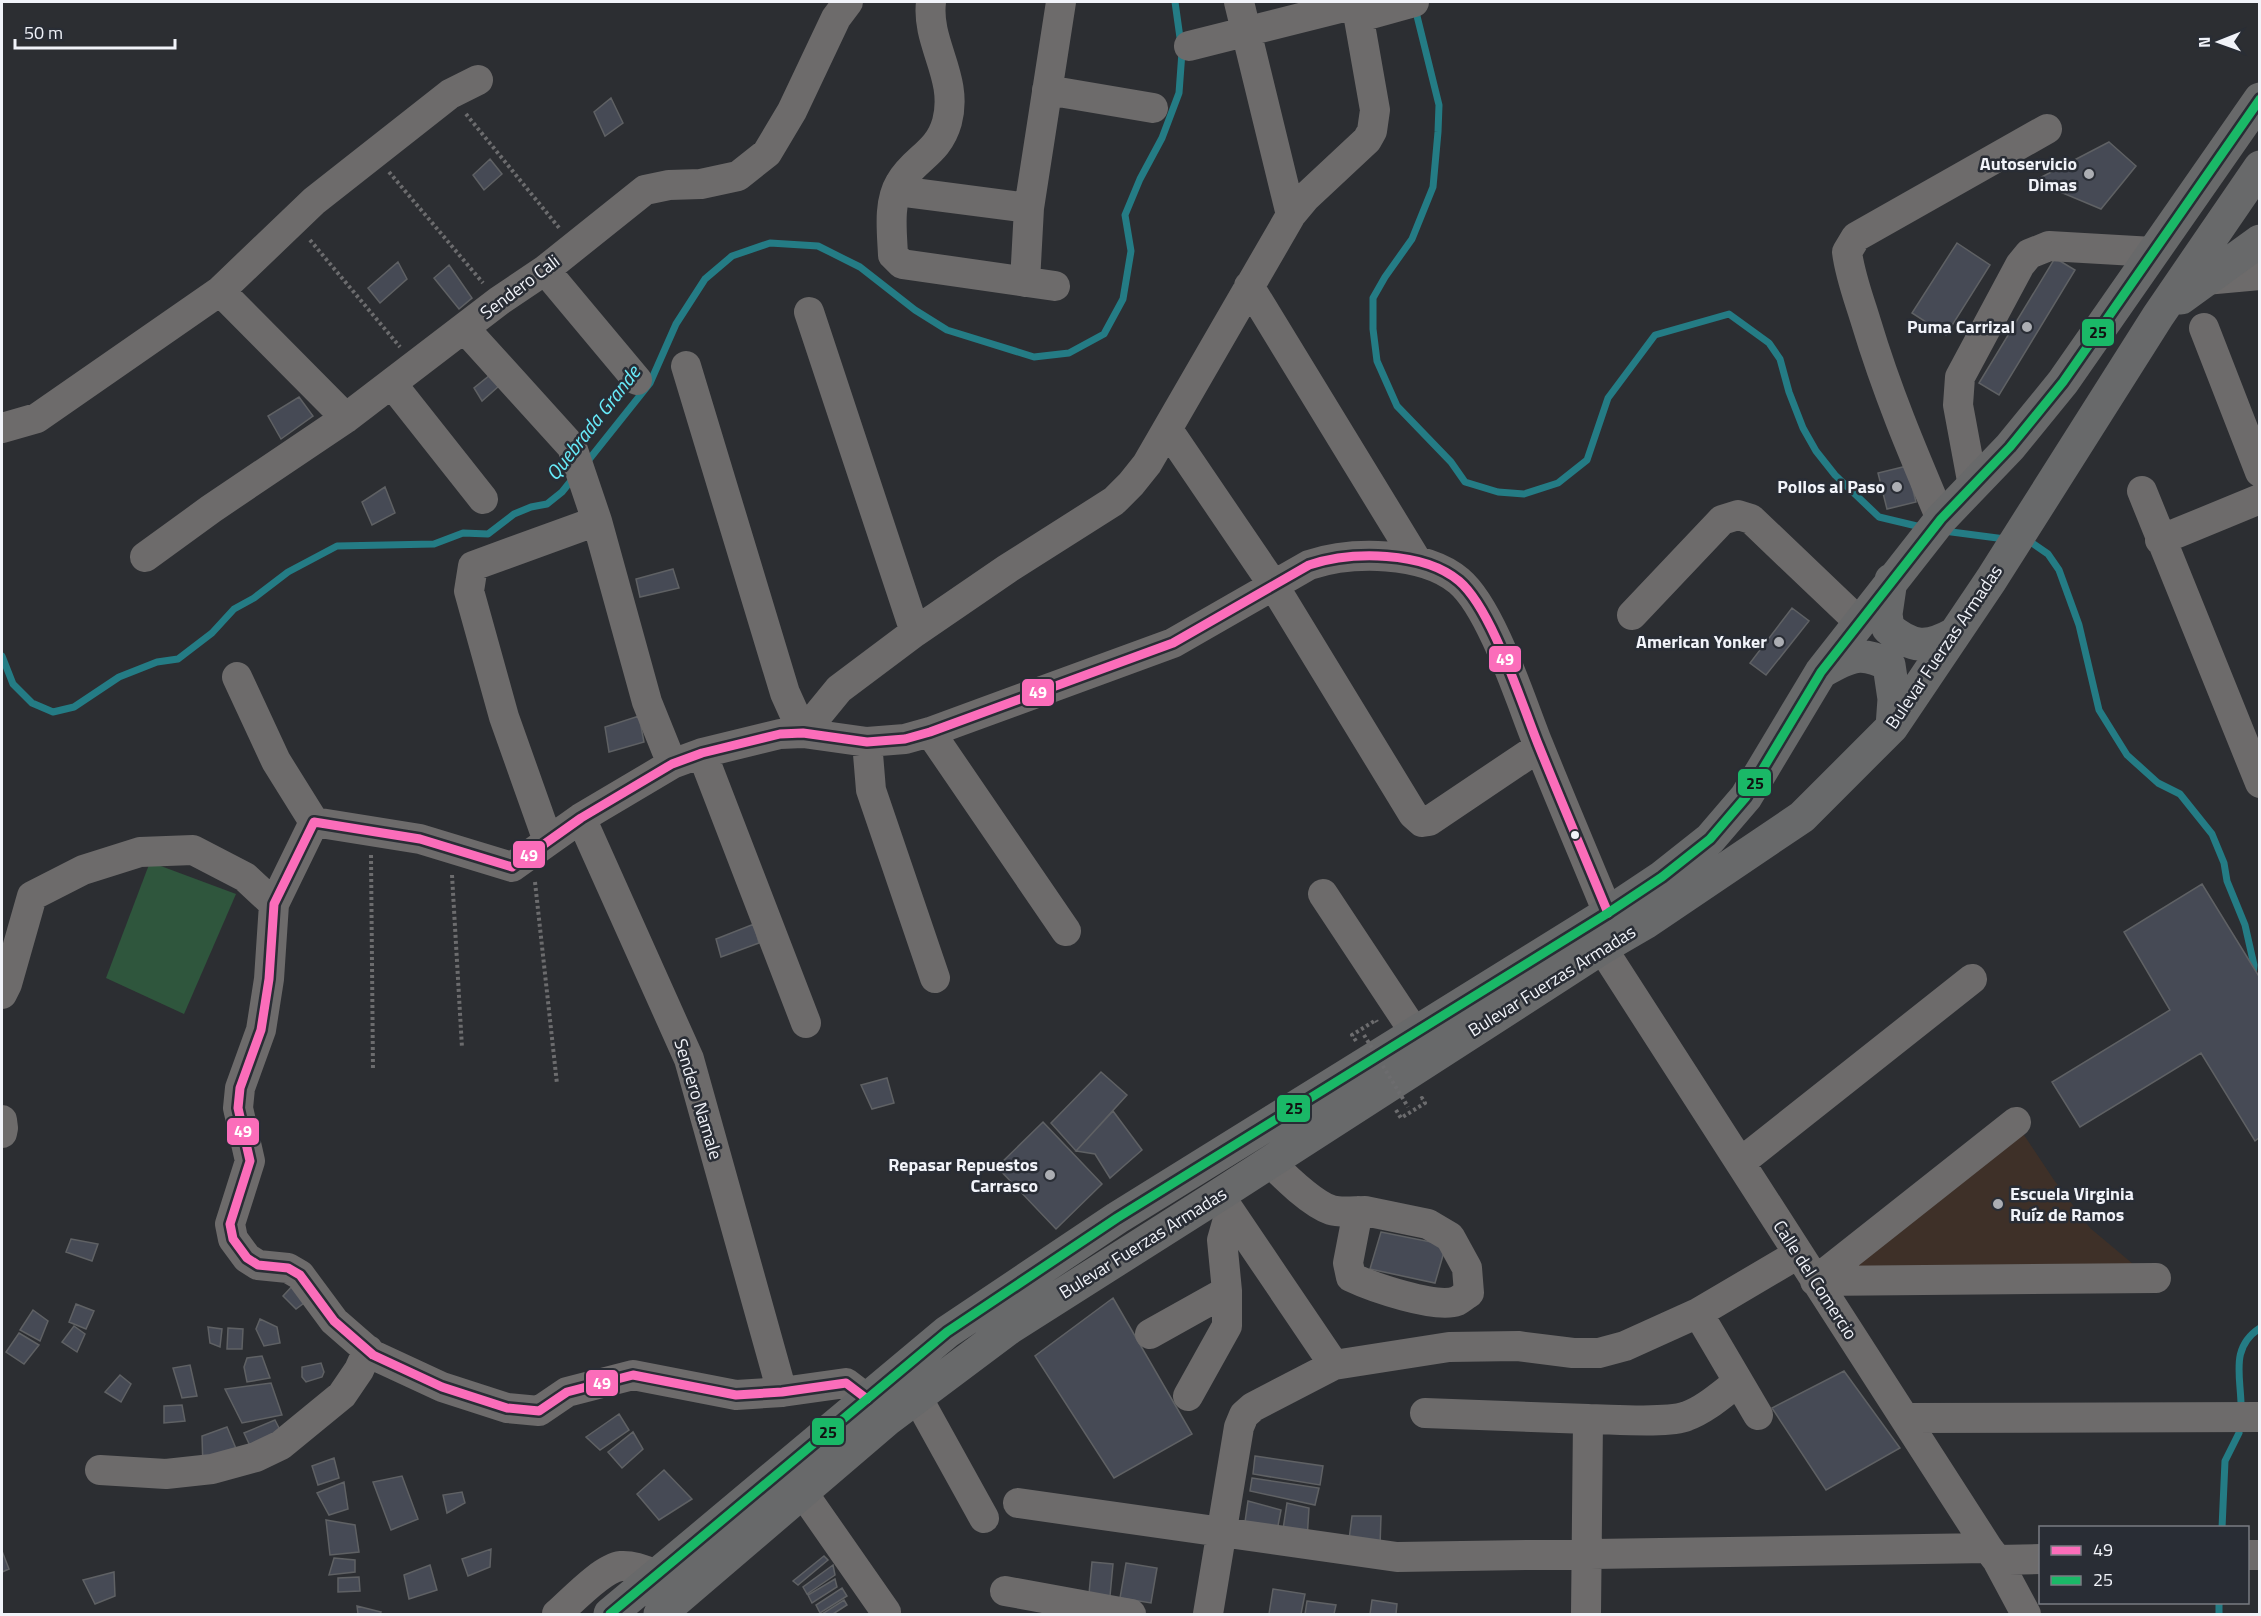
<svg xmlns="http://www.w3.org/2000/svg" width="2261" height="1616" viewBox="0 0 2261 1616" font-family="'Titillium Web',sans-serif">
	<style>
		.education { fill: #3e3028 }
		.green { fill: #2f563d }
		.lines { fill: none; stroke-linecap: round; stroke-linejoin: round }
		.stream { stroke: #247c85; stroke-width: 7 }
		.building { fill: #464a55; stroke: #5f6164; stroke-width: 1.5 }
		.path { stroke: #6c6c6e; stroke-width: 4; stroke-dasharray: 3 3; stroke-linecap: butt }
		.minor { stroke: #6d6b6b; stroke-width: 30 }
		.highway { stroke: #68696a; stroke-width: 33 }
		.path-bridge { stroke: #6c6c6e; stroke-width: 4; stroke-dasharray: 3 3; stroke-linecap: butt }
		.bus-1-casing { stroke: #292d35; stroke-width: 14 }
		.bus-2-casing { stroke: #292d35; stroke-width: 14 }
		.bus-1 { stroke: #fb6dba; stroke-width: 9 }
		.bus-2 { stroke: #1ab867; stroke-width: 9 }
		.poi-dot { fill: #acaeb3; stroke: #292d35; stroke-width: 2 }
		.bus-dot { fill: #f1f3f9; stroke: #292d35; stroke-width: 2 }
		.labels { text-anchor: middle; stroke-width: 5; stroke-linejoin: round; paint-order: stroke }
		.poi-label { font-size: 18px; font-weight: bold; fill: #f1f3f9; stroke: #292d35; text-anchor: end }
		.street-label { font-size: 18px; fill: #f1f3f9; stroke: #292d35 }
		.water-label { font-size: 20px; font-style: italic; fill: #68ecfa; stroke: #292d35 }
		.line-badge { stroke: #292d35; stroke-width: 2 }
		.badge-label { font-size: 16px; text-anchor: middle; font-weight: bold; fill: #fff }
		.pale-badge-label { font-size: 16px; text-anchor: middle; font-weight: bold; fill: #111 }
	</style>
	<rect width="100%" height="100%" fill="#2c2e32"/>
	<path class="education" d="M 2020,1129 L 2054,1180 L 2090,1228 L 2139,1269 L 1838,1273 Z"/>
	<path class="green" d="M 150,862 L 236,894 L 184,1014 L 106,978 Z"/>
	<g class="lines">
		<path class="stream" d="M 1417,16 L 1439,105 L 1438,132 L 1433,187 L 1412,239 L 1385,277 L 1373,298 L 1373,329 L 1377,361 L 1397,406 L 1451,462 L 1465,482 L 1498,492 L 1524,494 L 1558,483 L 1587,460 L 1608,398 L 1655,335 L 1729,314 L 1769,343 L 1780,359 L 1789,392 L 1803,428 L 1816,451 L 1835,475 L 1879,517 L 1921,527
			M 587,462 L 650,383 L 676,324 L 705,279 L 732,256 L 770,243 L 818,246 L 860,267 L 915,310 L 947,330 L 1034,357 L 1069,353 L 1104,334 L 1123,299 L 1131,251 L 1125,215 L 1140,179 L 1162,138 L 1179,93 L 1182,52 L 1175,2
			M 1944,531 L 2005,539
			M 2025,542 L 2032,543 L 2048,554 L 2059,570 L 2079,625 L 2099,710 L 2127,755 L 2158,783 L 2180,794 L 2212,834 L 2224,863 L 2227,881 L 2245,925 L 2254,965 L 2253,974
			M 2,656 L 13,684 L 32,703 L 53,712 L 74,707 L 119,677 L 157,662 L 178,659 L 212,633 L 234,609 L 254,598 L 288,572 L 337,546 L 434,544 L 463,533 L 488,534 L 514,514 L 531,507 L 547,504 L 562,492 L 574,477
			M 2241,1403 C 2240,1373 2231,1347 2260,1328
			M 2222,1528 L 2225,1461 L 2239,1433
			M 2219,1602 L 2219,1614"/>
	</g>
	<path class="building" d="M 611,98 L 623,123 L 605,136 L 594,112 Z
		M 2109,142 L 2136,166 L 2101,209 L 2034,181 Z
		M 490,159 L 502,174 L 484,190 L 473,175 Z
		M 1957,243 L 1990,265 L 1946,335 L 1912,313 Z
		M 2055,258 L 2075,270 L 1999,395 L 1979,383 Z
		M 398,262 L 407,279 L 380,303 L 368,288 Z
		M 449,265 L 472,298 L 459,309 L 434,278 Z
		M 490,375 L 499,386 L 482,401 L 474,388 Z
		M 299,397 L 313,416 L 281,439 L 268,416 Z
		M 1907,466 L 1916,502 L 1887,509 L 1878,473 Z
		M 385,487 L 395,513 L 372,525 L 362,502 Z
		M 673,569 L 679,588 L 640,597 L 636,579 Z
		M 1792,608 L 1809,621 L 1766,675 L 1750,663 Z
		M 639,716 L 644,742 L 609,752 L 605,727 Z
		M 2202,884 L 2260,978 L 2260,1137 L 2255,1141 L 2201,1053 L 2080,1127 L 2052,1082 L 2170,1010 L 2124,932 Z
		M 754,924 L 759,943 L 721,957 L 716,939 Z
		M 1101,1072 L 1127,1095 L 1076,1151 L 1051,1123 Z
		M 887,1078 L 894,1103 L 872,1109 L 861,1085 Z
		M 1113,1111 L 1142,1150 L 1110,1178 L 1095,1154 L 1076,1151 Z
		M 1043,1122 L 1102,1184 L 1056,1229 L 997,1167 Z
		M 1381,1232 L 1446,1245 L 1435,1283 L 1370,1269 Z
		M 71,1239 L 98,1244 L 92,1261 L 66,1252 Z
		M 296,1282 L 308,1300 L 296,1309 L 283,1296 Z
		M 1113,1298 L 1192,1434 L 1114,1478 L 1035,1356 Z
		M 76,1304 L 94,1311 L 86,1329 L 69,1322 Z
		M 33,1310 L 48,1321 L 40,1341 L 20,1330 Z
		M 260,1319 L 277,1327 L 280,1343 L 264,1346 L 256,1329 Z
		M 74,1326 L 85,1334 L 77,1352 L 62,1342 Z
		M 208,1327 L 222,1329 L 220,1347 L 210,1343 Z
		M 228,1328 L 243,1329 L 242,1349 L 227,1349 Z
		M 19,1333 L 39,1345 L 24,1364 L 6,1352 Z
		M 262,1356 L 270,1378 L 247,1382 L 244,1367 L 247,1358 Z
		M 321,1363 L 324,1372 L 322,1377 L 306,1382 L 302,1377 L 302,1367 Z
		M 190,1365 L 197,1396 L 182,1398 L 173,1368 Z
		M 1844,1371 L 1900,1448 L 1826,1490 L 1772,1408 Z
		M 120,1375 L 131,1384 L 121,1402 L 105,1392 Z
		M 271,1383 L 282,1415 L 242,1423 L 225,1389 Z
		M 182,1405 L 185,1421 L 164,1423 L 164,1406 Z
		M 619,1414 L 629,1430 L 600,1450 L 586,1437 Z
		M 275,1420 L 284,1438 L 252,1450 L 244,1433 Z
		M 227,1427 L 237,1451 L 203,1468 L 202,1436 Z
		M 633,1432 L 643,1449 L 622,1468 L 608,1452 Z
		M 1255,1456 L 1323,1466 L 1320,1485 L 1253,1474 Z
		M 334,1458 L 339,1478 L 318,1485 L 312,1466 Z
		M 664,1470 L 692,1499 L 659,1520 L 637,1494 Z
		M 402,1476 L 418,1519 L 391,1530 L 373,1482 Z
		M 1252,1478 L 1319,1488 L 1315,1505 L 1250,1491 Z
		M 344,1482 L 348,1509 L 329,1515 L 317,1493 Z
		M 462,1492 L 465,1503 L 447,1513 L 443,1495 Z
		M 1248,1501 L 1281,1510 L 1276,1536 L 1244,1529 Z
		M 1287,1503 L 1309,1508 L 1307,1540 L 1282,1536 Z
		M 1352,1516 L 1381,1516 L 1380,1546 L 1349,1540 Z
		M 326,1520 L 355,1525 L 359,1552 L 330,1555 Z
		M 491,1549 L 490,1567 L 468,1576 L 462,1559 Z
		M 2,1551 L 9,1569 L 2,1572 Z
		M 824,1556 L 828,1560 L 798,1585 L 793,1581 Z
		M 334,1558 L 355,1560 L 355,1572 L 329,1575 Z
		M 1092,1562 L 1113,1564 L 1110,1596 L 1089,1594 Z
		M 1126,1563 L 1157,1568 L 1151,1603 L 1120,1598 Z
		M 430,1565 L 437,1590 L 409,1599 L 404,1575 Z
		M 833,1565 L 835,1575 L 807,1594 L 803,1587 Z
		M 114,1572 L 115,1596 L 95,1604 L 83,1580 Z
		M 359,1577 L 360,1591 L 338,1592 L 338,1578 Z
		M 835,1579 L 837,1587 L 812,1603 L 808,1595 Z
		M 842,1588 L 847,1596 L 820,1613 L 816,1605 Z
		M 1273,1589 L 1305,1594 L 1301,1614 L 1269,1614 Z
		M 844,1600 L 847,1605 L 833,1614 L 822,1614 Z
		M 1372,1600 L 1397,1604 L 1396,1614 L 1370,1614 Z
		M 1307,1601 L 1336,1605 L 1334,1614 L 1305,1614 Z
		M 357,1606 L 381,1612 L 380,1614 L 358,1614 Z"/>
	<g class="lines">
		<path class="path" d="M 466,114 L 560,229
			M 389,172 L 483,283
			M 310,240 L 400,347
			M 371,855 L 373,1071
			M 452,875 L 462,1048
			M 535,882 L 557,1084
			M 1356,1041 L 1352,1035 L 1376,1020 L 1377,1022
			M 1396,1110 L 1401,1118 L 1425,1103 L 1422,1098 L 1419,1100"/>
		<path class="minor" d="M 931,2 C 926,44 959,77 947,122 C 938,154 914,158 900,183 C 888,203 892,232 893,255 L 902,264 L 1055,286
			M 1239,2 L 1291,215
			M 1360,17 L 1414,2
			M 1189,46 L 1356,4
			M 1047,90 L 1153,108
			M 898,191 L 1029,208
			M 545,270 L 637,380
			M 2205,280 L 2260,275
			M 1025,282 L 1029,208 L 1061,2
			M 1249,286 L 1417,561
			M 220,291 L 346,418
			M 809,312 L 915,632
			M 2204,328 L 2260,472
			M 465,329 L 572,447 L 597,521 L 647,702 L 672,764
			M 686,366 L 785,693 L 803,733 L 839,689 L 915,632 L 1007,569 L 1114,501 L 1131,484 L 1147,464 L 1291,215 L 1306,197 L 1367,140 L 1372,131 L 1375,110 L 1356,2
			M 392,384 L 483,499
			M 2,428 L 37,418 L 220,291 L 314,201 L 450,94 L 478,80
			M 1168,430 L 1274,586 L 1413,814 L 1422,822 L 1429,821 L 1539,747
			M 1973,486 L 1958,405 L 1960,377 L 2020,265 L 2029,254 L 2049,246 L 2153,252
			M 2142,491 L 2260,783
			M 1941,519 C 1913,453 1887,392 1866,322 C 1859,299 1850,276 1847,252 L 1856,237 L 2047,129
			M 2160,540 L 2260,499
			M 145,557 L 211,509 L 346,418 L 499,301 L 545,270 L 645,190 L 669,185 L 701,184 L 738,176 L 767,153 L 792,111 L 836,18 L 848,2
			M 1632,615 L 1722,520 L 1738,515 L 1751,519 L 1859,622
			M 237,677 L 276,761 L 314,822
			M 930,732 L 1066,931
			M 867,742 L 871,790 L 935,978
			M 702,753 L 806,1023
			M 581,818 L 689,1059 L 782,1392
			M 548,841 L 504,717 L 469,591 L 473,566 L 597,521
			M 1323,894 L 1415,1033
			M 1602,948 L 1988,1548 L 1997,1560 L 2026,1614
			M 2,994 L 7,984 L 32,896 L 83,870 L 140,852 L 193,850 L 245,877 L 274,904
			M 2,1120 L 3,1128 L 2,1133
			M 1270,1162 C 1285,1177 1311,1203 1331,1210 C 1340,1213 1355,1211 1365,1211 L 1428,1224 L 1450,1237 L 1467,1268 L 1469,1293 C 1465,1295 1461,1299 1457,1301 C 1436,1309 1372,1287 1351,1277 L 1348,1263 L 1358,1211
			M 1741,1162 L 1972,979
			M 1219,1195 L 1334,1365
			M 1815,1281 L 2156,1278
			M 1815,1281 L 2016,1122
			M 1698,1313 L 1758,1415
			M 1150,1334 L 1227,1291
			M 1188,1396 L 1227,1326 L 1227,1291 L 1222,1240 L 1230,1212
			M 917,1397 L 984,1518
			M 867,1399 L 846,1383 L 782,1392 L 736,1395 L 633,1375 L 567,1392 L 539,1411 L 507,1408 L 442,1387 L 373,1355 L 334,1321 L 300,1275 L 288,1268 L 258,1265 L 247,1258 L 233,1239 L 230,1224 L 250,1161 L 238,1108 L 240,1088 L 261,1030 L 269,979 L 274,904 L 314,822 L 420,839 L 512,867 L 581,818 L 672,764 L 702,753 L 780,734 L 803,733 L 867,742 L 905,739 L 930,732 L 1173,643 L 1309,565 C 1352,551 1423,551 1459,581 C 1492,609 1521,702 1538,744 C 1561,801 1585,857 1608,913
			M 1425,1413 L 1588,1419 L 1586,1614
			M 1905,1418 L 2260,1417
			M 1588,1419 C 1611,1419 1667,1424 1687,1416 C 1706,1409 1722,1394 1738,1382
			M 100,1470 L 166,1474 L 212,1469 L 256,1457 L 281,1445 L 342,1395 L 359,1370 L 368,1350
			M 803,1493 L 886,1612
			M 1018,1503 L 1397,1557 L 1988,1548
			M 2248,1555 L 2260,1555
			M 1997,1560 L 2040,1559
			M 1005,1591 L 1131,1614
			M 557,1614 C 571,1602 602,1568 621,1566 C 633,1565 646,1571 657,1575
			M 1208,1614 L 1239,1427 L 1244,1415 L 1253,1407 L 1334,1365 L 1449,1347 L 1518,1346 L 1573,1353 L 1599,1353 L 1625,1346 L 1698,1313 L 1798,1254"/>
		<path class="highway" d="M 2181,298 L 2260,241
			M 1891,580 L 1886,614 L 1888,628 C 1912,648 1927,649 1954,634
			M 1823,671 C 1850,656 1861,650 1889,665 L 1894,699 L 1892,727
			M 610,1614 L 947,1332 L 1117,1218 L 1608,913 L 1662,877 L 1710,839 L 1746,797 L 1821,672 L 1941,519 L 2010,447 L 2063,382 L 2260,99
			M 660,1614 L 888,1419 L 1011,1327 L 1219,1195 L 1602,948 L 1645,923 L 1802,817 L 1892,727 L 1991,580 L 2158,316 L 2260,167"/>
		<path class="path-bridge" d="M 1364,1035 L 1408,1107"/>
		<g class="bus-1-casing">
			<path id="bus-1" d="M 867,1399 L 846,1383 L 782,1392 L 736,1395 L 633,1375 L 567,1392 L 539,1411 L 507,1408 L 442,1387 L 373,1355 L 334,1321 L 300,1275 L 288,1268 L 258,1265 L 247,1258 L 233,1239 L 230,1224 L 250,1161 L 238,1108 L 240,1088 L 261,1030 L 269,979 L 274,904 L 314,822 L 420,839 L 512,867 L 581,818 L 672,764 L 702,753 L 780,734 L 803,733 L 867,742 L 905,739 L 930,732 L 1173,643 L 1309,565 C 1352,551 1423,551 1459,581 C 1492,609 1521,702 1538,744 C 1561,801 1585,857 1608,913"/>
		</g>
		<g class="bus-2-casing">
			<path id="bus-2" d="M 610,1614 L 947,1332 L 1117,1218 L 1608,913 L 1662,877 L 1710,839 L 1746,797 L 1821,672 L 1941,519 L 2010,447 L 2063,382 L 2260,99"/>
		</g>
		<use href="#bus-1" class="bus-1"/>
		<use href="#bus-2" class="bus-2"/>
	</g>
	<g class="poi-dot">
		<circle cx="2089" cy="174" r="6"/>
		<circle cx="2027" cy="327" r="6"/>
		<circle cx="1897" cy="487" r="6"/>
		<circle cx="1779" cy="642" r="6"/>
		<circle cx="1050" cy="1175" r="6"/>
		<circle cx="1998" cy="1204" r="6"/>
	</g>
	<circle class="bus-dot" cx="1575" cy="835" r="5"/>
	<g class="labels">
		<g class="poi-label">
			<text x="2077" y="170">Autoservicio<tspan x="2077" dy="21">Dimas</tspan></text>
			<text x="2015" y="333">Puma Carrizal</text>
			<text x="1885" y="493">Pollos al Paso</text>
			<text x="1767" y="648">American Yonker</text>
			<text x="1038" y="1171">Repasar Repuestos<tspan x="1038" dy="21">Carrasco</tspan></text>
			<text x="2010" y="1200" text-anchor="start">Escuela Virginia<tspan x="2010" dy="21">Ruíz de Ramos</tspan></text>
		</g>
		<g class="street-label">
			<text transform="translate(520 287) rotate(-37)" y="6">Sendero Cali</text>
			<text transform="translate(1944 647) rotate(-56)" y="6">Bulevar Fuerzas Armadas</text>
			<text transform="translate(1552 981) rotate(-32)" y="6">Bulevar Fuerzas Armadas</text>
			<text transform="translate(698 1099) rotate(73)" y="6">Sendero Namale</text>
			<text transform="translate(1143 1243) rotate(-32)" y="6">Bulevar Fuerzas Armadas</text>
			<text transform="translate(1815 1280) rotate(57)" y="6">Calle del Comercio</text>
		</g>
		<g class="water-label">
			<text transform="translate(593 423) rotate(-52)" y="7">Quebrada Grande</text>
		</g>
	</g>
	<g class="line-badge">
		<rect x="2081" y="318" width="34" height="29" rx="6" fill="#1ab867"/>
		<rect x="1488" y="645" width="34" height="28" rx="6" fill="#fb6dba"/>
		<rect x="1021" y="678" width="34" height="29" rx="6" fill="#fb6dba"/>
		<rect x="1737" y="768" width="35" height="29" rx="6" fill="#1ab867"/>
		<rect x="512" y="840" width="34" height="29" rx="6" fill="#fb6dba"/>
		<rect x="1276" y="1094" width="35" height="29" rx="6" fill="#1ab867"/>
		<rect x="226" y="1117" width="34" height="29" rx="6" fill="#fb6dba"/>
		<rect x="585" y="1369" width="34" height="28" rx="6" fill="#fb6dba"/>
		<rect x="811" y="1417" width="34" height="29" rx="6" fill="#1ab867"/>
	</g>
	<g class="badge-label">
		<text x="1505" y="665">49</text>
		<text x="1038" y="698">49</text>
		<text x="529" y="861">49</text>
		<text x="243" y="1137">49</text>
		<text x="602" y="1389">49</text>
	</g>
	<g class="pale-badge-label">
		<text x="2098" y="338">25</text>
		<text x="1755" y="789">25</text>
		<text x="1294" y="1114">25</text>
		<text x="828" y="1438">25</text>
	</g>
	<rect width="2261" height="1616" fill="none" stroke="#f1f3f9" stroke-width="6"/>
	<rect x="2039" y="1526" width="210" height="78" fill="#292d35" stroke="#797c83" stroke-width="1.5"/>
	<rect x="2051" y="1546" width="30" height="9" fill="#fb6dba" stroke="#797c83" stroke-width="1.5"/>
	<text x="2093" y="1556" font-size="18" fill="#f1f3f9">49</text>
	<rect x="2051" y="1576" width="30" height="9" fill="#1ab867" stroke="#797c83" stroke-width="1.5"/>
	<text x="2093" y="1586" font-size="18" fill="#f1f3f9">25</text>
	<g transform="translate(2219 42) rotate(269)" stroke="#292d35" stroke-width="4.5" paint-order="stroke">
	<path d="M0-4.5L10 22L0 15L-10 22Z" fill="#f1f3f9"/>
	<text y="-9" font-size="16" font-weight="bold" text-anchor="middle" fill="#f1f3f9">N</text>
	</g>
	<path d="M15 39v9h160v-9" fill="none" stroke="#f1f3f9" stroke-width="3"/>
	<text x="24" y="39" font-size="18" fill="#f1f3f9" stroke="#292d35" stroke-width="4.5" paint-order="stroke">50 m</text>
</svg>
